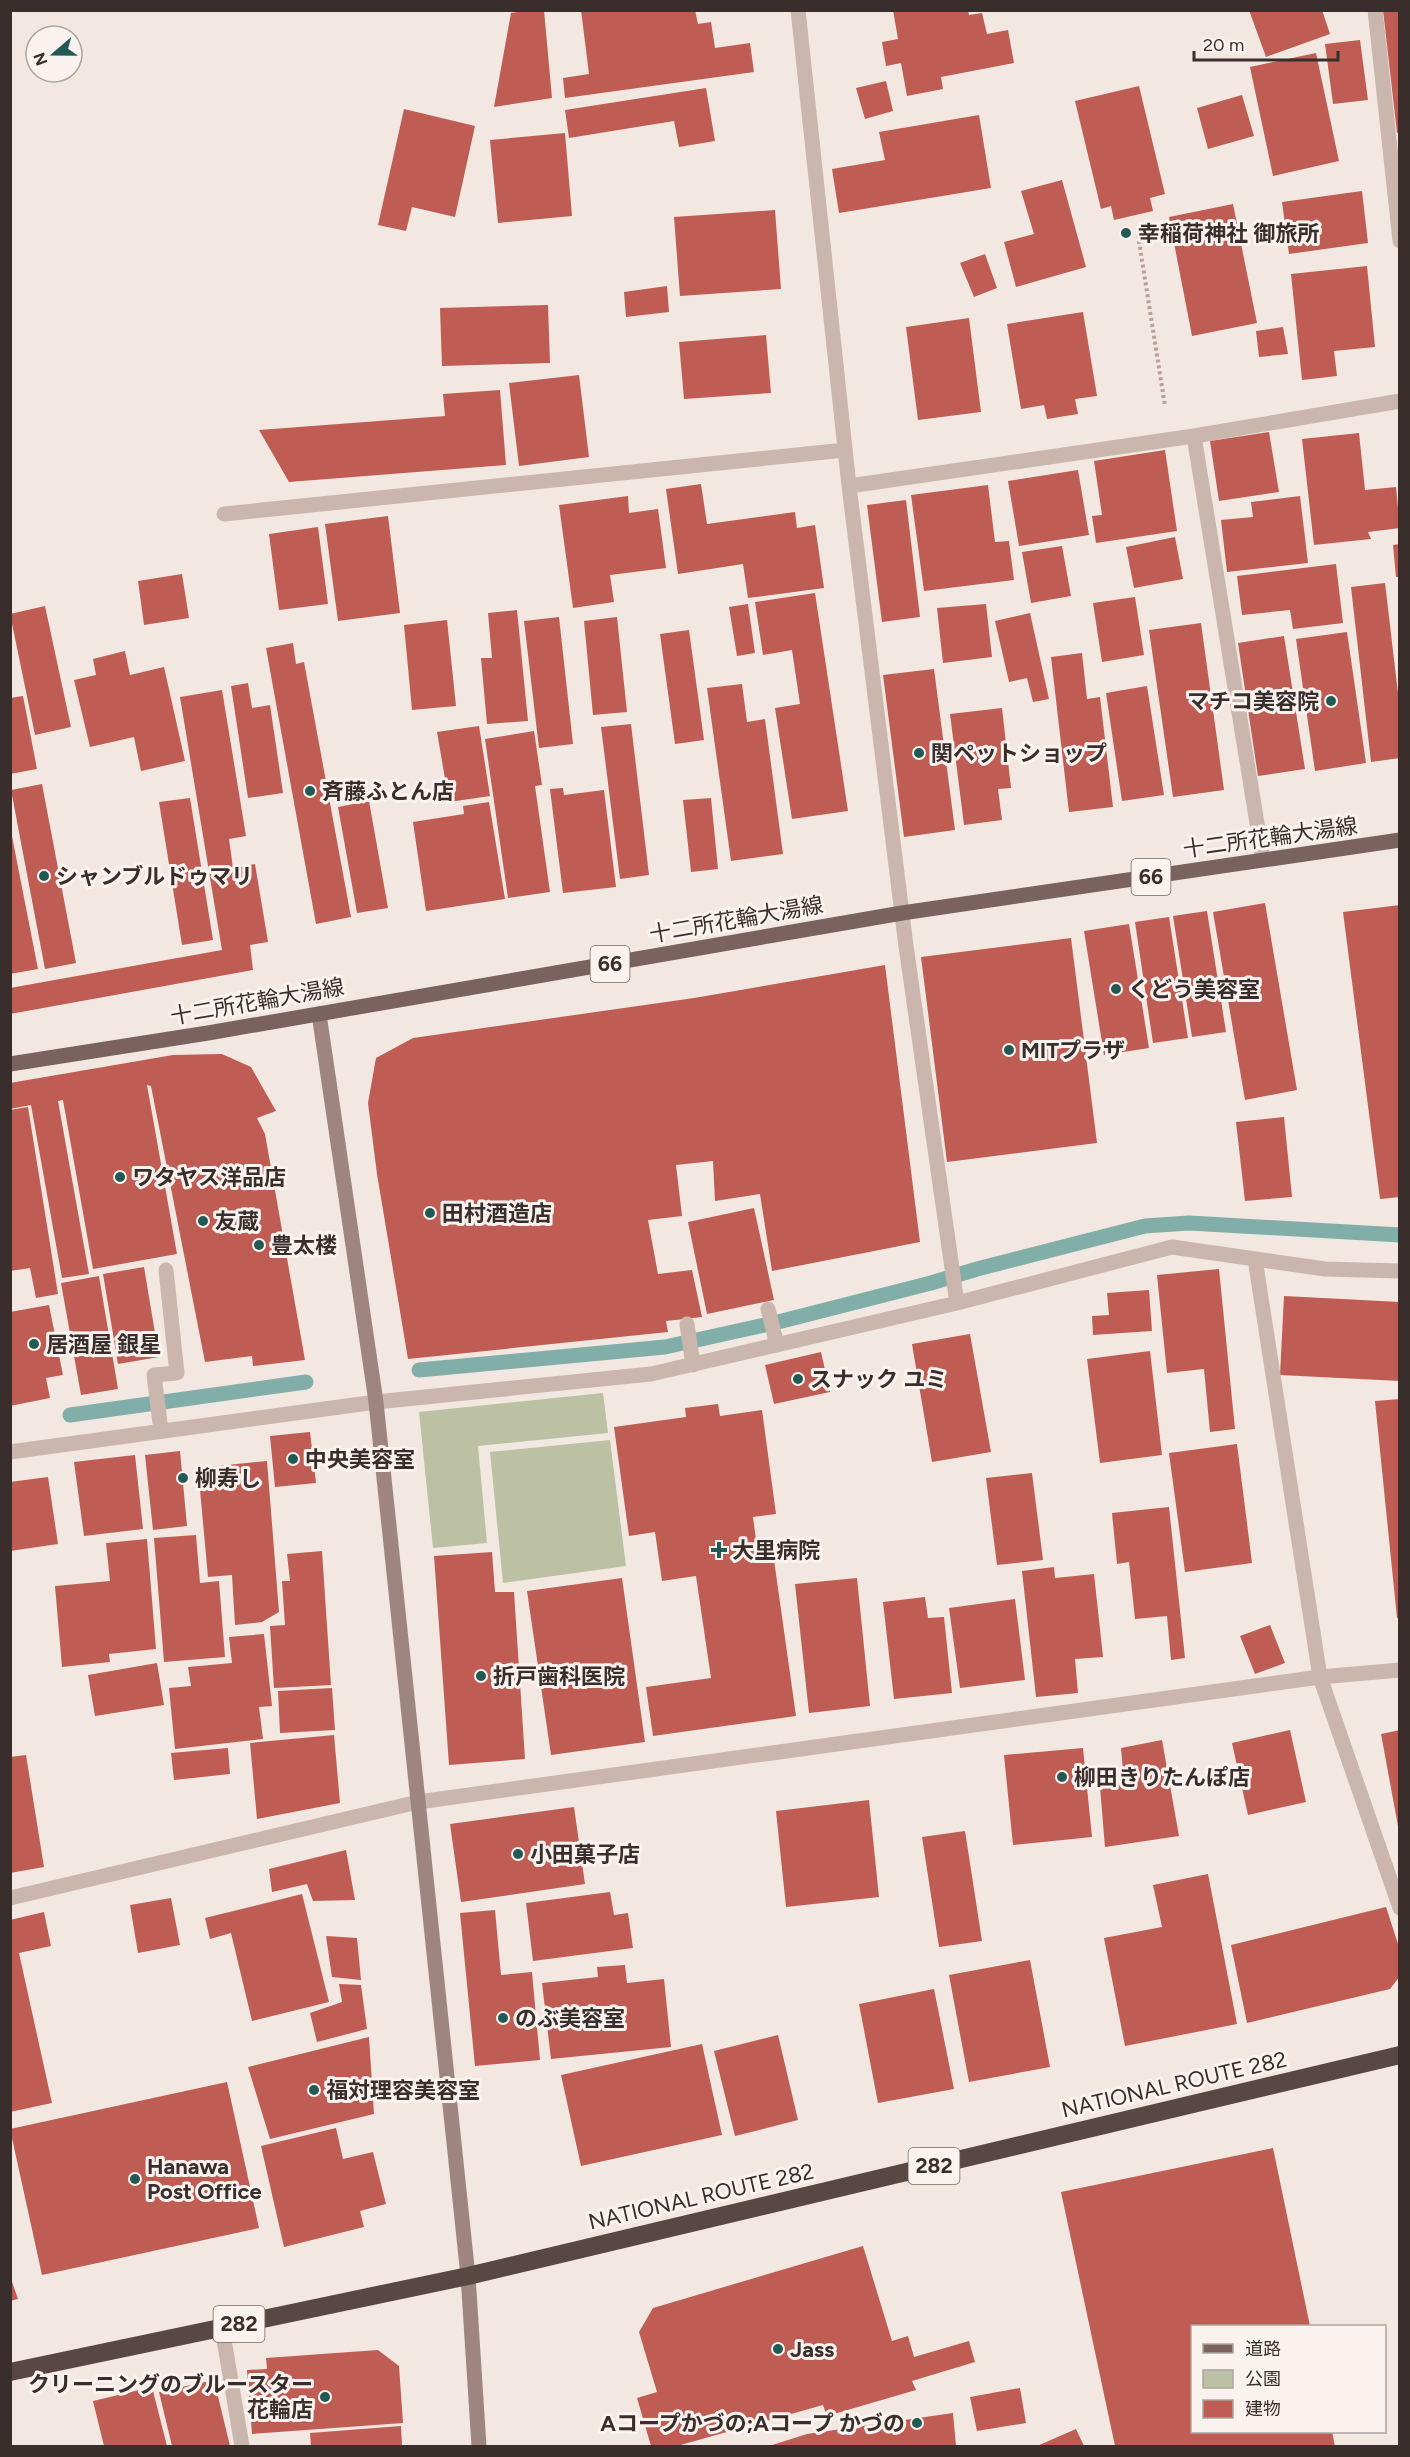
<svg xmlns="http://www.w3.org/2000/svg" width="1410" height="2457" viewBox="0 0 1410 2457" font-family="Figtree,'Noto Sans JP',sans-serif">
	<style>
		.green { fill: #bbc1a2 }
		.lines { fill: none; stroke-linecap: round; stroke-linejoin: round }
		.stream { stroke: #82aea9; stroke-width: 15 }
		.building { fill: #bf5c53 }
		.path { stroke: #b6a098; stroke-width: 4; stroke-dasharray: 3 3; stroke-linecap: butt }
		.street { stroke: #cab6ad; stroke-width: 15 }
		.secondary { stroke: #9e857f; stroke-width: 15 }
		.primary { stroke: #7a635e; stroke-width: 15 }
		.highway { stroke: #594743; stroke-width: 18 }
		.poi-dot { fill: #235954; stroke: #faf2ee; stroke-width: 2 }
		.labels { text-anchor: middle; stroke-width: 6; stroke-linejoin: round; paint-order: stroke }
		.shield { fill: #faf2ee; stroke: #736966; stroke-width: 1.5 }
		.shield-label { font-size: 21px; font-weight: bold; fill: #392e2c }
		.poi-label { font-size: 22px; font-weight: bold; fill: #392e2c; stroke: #faf2ee; text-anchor: start }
		.street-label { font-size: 22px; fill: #392e2c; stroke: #faf2ee }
	</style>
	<rect width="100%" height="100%" fill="#f2e8e1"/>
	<path class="green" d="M 603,1393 L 608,1433 L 478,1446 L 487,1543 L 433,1548 L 419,1412 Z
		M 610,1440 L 626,1566 L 503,1583 L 490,1452 Z"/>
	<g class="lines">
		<path class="stream" d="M 419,1370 L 665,1347 L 778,1322 L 931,1283 L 977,1269 L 1145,1226 L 1189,1223 L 1400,1235
			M 70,1415 L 306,1382"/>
	</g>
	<path class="building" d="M 531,10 L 544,10 L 552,98 L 494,107 L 511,13 Z
		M 581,10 L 695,10 L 698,24 L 711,22 L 715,48 L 750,43 L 754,72 L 565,98 L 563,78 L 589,74 Z
		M 893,10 L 968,10 L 969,15 L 982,13 L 987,34 L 1008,30 L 1014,63 L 941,77 L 943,89 L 907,96 L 901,63 L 886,66 L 882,42 L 898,39 Z
		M 1249,10 L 1322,10 L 1330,34 L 1266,57 Z
		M 1383,10 L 1400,10 L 1400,133 L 1397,133 Z
		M 1360,40 L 1368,100 L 1333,104 L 1325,44 Z
		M 1316,53 L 1339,161 L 1273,176 L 1250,67 Z
		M 886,81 L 893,111 L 865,119 L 856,88 Z
		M 1139,86 L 1165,194 L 1150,198 L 1153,211 L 1114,220 L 1111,206 L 1101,209 L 1075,101 Z
		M 706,88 L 715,141 L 679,147 L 674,121 L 569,138 L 565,110 Z
		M 1242,95 L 1254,136 L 1208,149 L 1197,108 Z
		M 404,109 L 475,126 L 455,217 L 412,207 L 406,231 L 378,225 Z
		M 979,115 L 991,188 L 839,213 L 832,169 L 885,160 L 879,132 Z
		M 565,133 L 572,216 L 498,223 L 490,140 Z
		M 1062,180 L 1086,267 L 1016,287 L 1004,242 L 1034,234 L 1021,191 Z
		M 1362,191 L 1368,243 L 1289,254 L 1282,202 Z
		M 1233,204 L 1257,323 L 1192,336 L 1169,217 Z
		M 775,210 L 781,289 L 680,296 L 674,217 Z
		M 985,254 L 997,288 L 974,297 L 960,263 Z
		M 1367,266 L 1375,347 L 1334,351 L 1337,376 L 1302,380 L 1291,274 Z
		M 667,286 L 669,312 L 626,317 L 624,292 Z
		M 548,305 L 550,363 L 442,366 L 440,308 Z
		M 1083,312 L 1097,396 L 1075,399 L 1078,414 L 1047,419 L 1044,405 L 1021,409 L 1007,324 Z
		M 969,318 L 981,412 L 918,420 L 906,327 Z
		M 1283,327 L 1288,354 L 1259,357 L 1256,331 Z
		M 766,335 L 771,393 L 684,399 L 679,342 Z
		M 579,375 L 589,457 L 519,466 L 509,383 Z
		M 500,390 L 506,465 L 289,482 L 259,430 L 445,416 L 443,394 Z
		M 1269,432 L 1279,492 L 1219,501 L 1210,441 Z
		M 1359,433 L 1365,490 L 1396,487 L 1400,528 L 1368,532 L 1371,539 L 1314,545 L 1302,439 Z
		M 1165,450 L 1177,531 L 1096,543 L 1092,516 L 1102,515 L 1094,461 Z
		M 1078,470 L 1089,535 L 1019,546 L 1008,481 Z
		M 701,484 L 707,524 L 795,512 L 797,528 L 815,525 L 824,588 L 748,598 L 743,564 L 678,574 L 666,489 Z
		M 988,485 L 995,542 L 1009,541 L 1014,580 L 924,591 L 911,495 Z
		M 628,496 L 629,513 L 658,509 L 666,568 L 610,575 L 614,602 L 573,608 L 559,505 Z
		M 1300,496 L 1308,563 L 1227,572 L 1221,520 L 1253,517 L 1251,502 Z
		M 906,500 L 920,617 L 882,622 L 867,505 Z
		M 388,516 L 400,613 L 338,621 L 325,524 Z
		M 318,527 L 328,604 L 279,610 L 269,534 Z
		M 1175,537 L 1183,579 L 1134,588 L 1126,547 Z
		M 1400,544 L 1400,577 L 1396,577 L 1393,545 Z
		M 1062,546 L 1071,596 L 1031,603 L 1022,552 Z
		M 1336,564 L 1343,623 L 1293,629 L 1290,610 L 1242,615 L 1237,576 Z
		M 182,574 L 189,618 L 144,625 L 138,581 Z
		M 1385,583 L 1400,710 L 1400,758 L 1371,762 L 1351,587 Z
		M 815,593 L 848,811 L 792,819 L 775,708 L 800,704 L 792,650 L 763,655 L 755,602 Z
		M 1135,597 L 1144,655 L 1102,662 L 1093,603 Z
		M 748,604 L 755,653 L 737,656 L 729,607 Z
		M 986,604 L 992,657 L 943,663 L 937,608 Z
		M 45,606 L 71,727 L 35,735 L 10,614 Z
		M 517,610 L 528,721 L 487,724 L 481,658 L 492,658 L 488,613 Z
		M 1030,613 L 1049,699 L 1033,702 L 1027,678 L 1009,682 L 995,621 Z
		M 559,617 L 573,744 L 539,748 L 524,621 Z
		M 617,617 L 627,712 L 593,715 L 584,621 Z
		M 447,620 L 456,706 L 412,710 L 404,625 Z
		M 1201,623 L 1224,790 L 1173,797 L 1149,630 Z
		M 689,630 L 704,740 L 675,744 L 660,634 Z
		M 1347,632 L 1366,763 L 1315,771 L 1296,639 Z
		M 1284,636 L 1305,769 L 1258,776 L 1238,643 Z
		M 293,643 L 296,664 L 304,662 L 351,917 L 316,924 L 266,648 Z
		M 125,651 L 130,675 L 164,667 L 185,761 L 141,771 L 134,737 L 90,747 L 74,680 L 96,675 L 93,659 Z
		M 1082,653 L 1087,699 L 1100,697 L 1113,807 L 1069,812 L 1051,657 Z
		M 934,669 L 955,830 L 904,837 L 883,675 Z
		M 248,683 L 252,708 L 270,705 L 283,793 L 248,798 L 231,686 Z
		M 742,684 L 747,722 L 765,719 L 783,854 L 731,861 L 707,688 Z
		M 1147,686 L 1164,795 L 1122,801 L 1106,693 Z
		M 222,690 L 246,836 L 229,839 L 233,868 L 255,864 L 268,942 L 250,945 L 253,970 L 10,1014 L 10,988 L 222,950 L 180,697 Z
		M 23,696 L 37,769 L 10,774 L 10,698 Z
		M 1002,708 L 1011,788 L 998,789 L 1002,820 L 964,825 L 950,714 Z
		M 631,724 L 649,875 L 620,879 L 601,727 Z
		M 479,726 L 490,796 L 449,802 L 437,732 Z
		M 534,731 L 542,785 L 535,786 L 550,892 L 508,898 L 485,739 Z
		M 42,784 L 76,963 L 45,969 L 11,790 Z
		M 563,788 L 564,795 L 604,790 L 616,887 L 563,893 L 550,789 Z
		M 190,798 L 213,940 L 182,945 L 159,802 Z
		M 711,798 L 718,869 L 691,872 L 683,800 Z
		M 369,801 L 388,908 L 357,913 L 338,807 Z
		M 489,802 L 505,899 L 426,911 L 413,822 L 464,814 L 463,806 Z
		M 10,826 L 38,969 L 10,974 Z
		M 1265,903 L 1297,1090 L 1245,1100 L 1213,912 Z
		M 1400,905 L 1400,1197 L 1380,1199 L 1343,912 Z
		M 1207,911 L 1226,1032 L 1192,1037 L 1173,916 Z
		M 1169,917 L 1188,1038 L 1153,1043 L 1135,922 Z
		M 1129,924 L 1149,1048 L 1104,1055 L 1084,931 Z
		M 1071,938 L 1097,1143 L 947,1162 L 921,957 Z
		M 885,965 L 920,1242 L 772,1271 L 760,1194 L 715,1201 L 713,1161 L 676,1165 L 682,1216 L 648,1220 L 658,1274 L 692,1270 L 702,1317 L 666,1321 L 668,1332 L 408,1359 L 377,1174 L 368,1103 L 376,1058 L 413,1038 L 694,998 Z
		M 222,1054 L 251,1067 L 276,1111 L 257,1118 L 265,1134 L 305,1360 L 253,1366 L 252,1356 L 205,1362 L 151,1086 L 147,1085 L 177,1254 L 93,1269 L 63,1100 L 58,1101 L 89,1274 L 62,1278 L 31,1105 L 10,1109 L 10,1083 L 173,1055 Z
		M 28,1107 L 58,1294 L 36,1298 L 30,1268 L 10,1271 L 10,1110 Z
		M 1284,1117 L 1292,1197 L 1245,1201 L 1236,1122 Z
		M 754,1208 L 774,1300 L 707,1314 L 688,1222 Z
		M 144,1267 L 159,1357 L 118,1364 L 103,1274 Z
		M 1219,1269 L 1235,1429 L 1210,1432 L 1204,1369 L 1167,1373 L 1157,1275 Z
		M 99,1276 L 118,1389 L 81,1395 L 61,1283 Z
		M 1149,1290 L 1152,1331 L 1093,1335 L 1092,1316 L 1109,1315 L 1107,1293 Z
		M 1284,1296 L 1400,1302 L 1400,1381 L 1280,1375 Z
		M 49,1305 L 63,1375 L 46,1378 L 50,1398 L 10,1406 L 10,1312 Z
		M 970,1334 L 991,1452 L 932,1462 L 912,1344 Z
		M 1150,1351 L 1162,1455 L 1100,1463 L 1087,1359 Z
		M 821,1352 L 830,1392 L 774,1404 L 765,1365 Z
		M 1400,1399 L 1400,1618 L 1397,1618 L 1375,1401 Z
		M 718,1404 L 720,1416 L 762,1410 L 776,1514 L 753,1517 L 759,1562 L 774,1560 L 796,1716 L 653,1736 L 646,1687 L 711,1678 L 696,1576 L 662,1581 L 655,1532 L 629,1536 L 614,1427 L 686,1417 L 685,1408 Z
		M 310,1432 L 316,1483 L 275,1487 L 270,1436 Z
		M 1237,1444 L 1252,1563 L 1185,1572 L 1169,1453 Z
		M 180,1451 L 187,1526 L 153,1530 L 145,1455 Z
		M 135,1455 L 143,1529 L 84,1536 L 74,1462 Z
		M 267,1461 L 279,1612 L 262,1622 L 235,1625 L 232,1575 L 208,1577 L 198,1468 Z
		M 1032,1473 L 1043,1560 L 997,1565 L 986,1478 Z
		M 48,1477 L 58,1544 L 10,1551 L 10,1482 Z
		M 1169,1507 L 1185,1658 L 1171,1660 L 1167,1616 L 1135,1619 L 1129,1562 L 1117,1564 L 1112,1513 Z
		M 196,1535 L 200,1583 L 219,1581 L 225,1657 L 164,1662 L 154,1538 Z
		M 147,1539 L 156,1649 L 109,1654 L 110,1662 L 62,1667 L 55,1586 L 110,1581 L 106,1543 Z
		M 322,1551 L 331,1685 L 274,1688 L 270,1626 L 285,1625 L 282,1581 L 290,1581 L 287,1554 Z
		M 492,1552 L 495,1592 L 514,1592 L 525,1759 L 449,1765 L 434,1556 Z
		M 1054,1567 L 1055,1578 L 1094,1574 L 1103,1657 L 1075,1659 L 1078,1693 L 1036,1697 L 1022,1571 Z
		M 622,1578 L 645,1742 L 551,1755 L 527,1591 Z
		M 857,1578 L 870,1706 L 809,1713 L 795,1584 Z
		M 925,1597 L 928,1618 L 944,1617 L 952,1693 L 894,1699 L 883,1602 Z
		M 1015,1599 L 1025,1680 L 960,1688 L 949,1608 Z
		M 1270,1625 L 1285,1663 L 1255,1674 L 1240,1636 Z
		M 264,1634 L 272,1706 L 259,1707 L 263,1739 L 175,1749 L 169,1688 L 191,1686 L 188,1667 L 232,1663 L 229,1637 Z
		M 157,1663 L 164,1705 L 95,1716 L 88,1675 Z
		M 332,1688 L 335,1730 L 280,1733 L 278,1691 Z
		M 1290,1730 L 1306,1802 L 1248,1815 L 1232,1743 Z
		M 1400,1730 L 1400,1826 L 1398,1826 L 1381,1734 Z
		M 334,1735 L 340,1803 L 257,1819 L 250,1743 Z
		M 1162,1740 L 1179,1836 L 1105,1847 L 1100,1787 L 1124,1782 L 1121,1748 Z
		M 228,1748 L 230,1774 L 174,1780 L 171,1753 Z
		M 1083,1748 L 1092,1837 L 1013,1845 L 1004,1755 Z
		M 26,1755 L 44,1867 L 10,1873 L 10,1757 Z
		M 869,1800 L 879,1897 L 786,1907 L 776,1811 Z
		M 574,1807 L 585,1884 L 461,1902 L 450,1824 Z
		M 965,1831 L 982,1941 L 939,1947 L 922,1837 Z
		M 346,1850 L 355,1900 L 313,1901 L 307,1884 L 272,1892 L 269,1869 Z
		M 1208,1874 L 1237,2024 L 1125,2046 L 1104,1938 L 1162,1927 L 1153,1885 Z
		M 610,1892 L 614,1915 L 628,1913 L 633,1948 L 533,1961 L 526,1903 Z
		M 302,1894 L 329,2002 L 252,2021 L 231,1933 L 210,1939 L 205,1918 Z
		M 171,1898 L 180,1945 L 138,1953 L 130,1905 Z
		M 1386,1907 L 1400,1950 L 1400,1976 L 1390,1989 L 1247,2023 L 1231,1945 Z
		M 495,1910 L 501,1975 L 532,1972 L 540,2060 L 475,2066 L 460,1913 Z
		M 44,1912 L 51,1946 L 19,1953 L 52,2103 L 10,2112 L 10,1920 Z
		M 326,1936 L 357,1938 L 361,1980 L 332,1977 Z
		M 1030,1960 L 1050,2067 L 969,2082 L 949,1975 Z
		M 625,1965 L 627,1983 L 664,1979 L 671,2047 L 551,2059 L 542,1983 L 598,1977 L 597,1967 Z
		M 339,1984 L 361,1985 L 367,2029 L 317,2042 L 310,2013 L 342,2002 Z
		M 934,1989 L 954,2089 L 878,2103 L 859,2004 Z
		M 778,2035 L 798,2120 L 735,2136 L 714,2051 Z
		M 369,2037 L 374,2114 L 270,2139 L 248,2067 Z
		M 702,2044 L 722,2135 L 581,2166 L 561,2075 Z
		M 227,2082 L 259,2228 L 42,2275 L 10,2129 Z
		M 336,2128 L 343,2159 L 373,2152 L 386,2204 L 360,2211 L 364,2227 L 284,2247 L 261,2146 Z
		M 1273,2148 L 1310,2326 L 1192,2326 L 1192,2432 L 1332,2432 L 1335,2446 L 1115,2446 L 1061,2192 Z
		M 863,2246 L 892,2341 L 908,2336 L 914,2357 L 969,2341 L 975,2362 L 912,2381 L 916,2390 L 827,2416 L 823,2405 L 677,2446 L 651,2446 L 637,2398 L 657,2392 L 639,2332 L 653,2308 Z
		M 10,2276 L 18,2299 L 10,2301 Z
		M 378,2350 L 399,2366 L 403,2423 L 252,2434 L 247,2370 L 267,2369 L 266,2358 Z
		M 214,2380 L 230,2446 L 172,2446 L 159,2392 Z
		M 152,2387 L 167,2446 L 104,2446 L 93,2401 Z
		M 1020,2388 L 1026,2423 L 977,2431 L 970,2397 Z
		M 953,2413 L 956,2446 L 769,2446 L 807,2434 Z
		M 401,2426 L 402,2446 L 311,2446 L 310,2433 Z
		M 1076,2429 L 1084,2446 L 1037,2446 Z"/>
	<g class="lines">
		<path class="path" d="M 1138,235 L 1165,406"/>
		<path class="street" d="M 798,10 L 849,486 L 906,946 L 957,1303
			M 1375,10 L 1400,241
			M 1194,436 L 1263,860
			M 849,486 L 1194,436 L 1400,401
			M 224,514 L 845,450
			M 1255,1259 L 1320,1677 L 1400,1908
			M 768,1309 L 777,1345
			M 687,1324 L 693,1365
			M 161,1431 L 154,1375 L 177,1373 L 166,1270
			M 10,1452 L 376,1402 L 651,1374 L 957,1303 L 1172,1247 L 1325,1269 L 1400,1271
			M 10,1898 L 418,1802 L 1320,1677 L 1400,1670
			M 222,2328 L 242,2446"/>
		<path class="secondary" d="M 319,1014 L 376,1402 L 468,2276 L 479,2446"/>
		<path class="primary" d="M 10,1064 L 208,1033 L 902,913 L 1400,840"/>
		<path class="highway" d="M 10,2372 L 468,2276 L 1400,2055"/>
	</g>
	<g class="poi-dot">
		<circle cx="1126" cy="233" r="6"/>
		<circle cx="1331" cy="701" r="6"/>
		<circle cx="919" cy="753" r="6"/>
		<circle cx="310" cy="791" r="6"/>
		<circle cx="44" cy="876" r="6"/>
		<circle cx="1116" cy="989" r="6"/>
		<circle cx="1009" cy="1050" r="6"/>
		<circle cx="120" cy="1177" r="6"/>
		<circle cx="430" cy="1213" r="6"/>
		<circle cx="203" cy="1221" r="6"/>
		<circle cx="259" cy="1245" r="6"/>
		<circle cx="34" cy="1344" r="6"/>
		<circle cx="798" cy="1379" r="6"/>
		<circle cx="293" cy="1459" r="6"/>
		<circle cx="183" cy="1478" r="6"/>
		<path d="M716 1541h6v6h6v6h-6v6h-6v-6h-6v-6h6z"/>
		<circle cx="481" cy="1676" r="6"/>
		<circle cx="1062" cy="1777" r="6"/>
		<circle cx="518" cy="1854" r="6"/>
		<circle cx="503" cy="2018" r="6"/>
		<circle cx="314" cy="2090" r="6"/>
		<circle cx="135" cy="2179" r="6"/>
		<circle cx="778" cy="2349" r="6"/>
		<circle cx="325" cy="2397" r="6"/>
		<circle cx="917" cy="2423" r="6"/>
	</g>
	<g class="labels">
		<g class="shield">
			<rect x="1131.5" y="859" width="39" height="36" rx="4.5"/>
			<rect x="590.5" y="946" width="39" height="36" rx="4.5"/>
			<rect x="908.5" y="2148" width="51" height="36" rx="4.5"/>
			<rect x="213.5" y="2306" width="51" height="36" rx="4.5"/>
		</g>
		<g class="shield-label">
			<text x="1151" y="884">66</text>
			<text x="610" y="971">66</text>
			<text x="934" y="2173">282</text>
			<text x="239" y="2331">282</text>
		</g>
		<g class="poi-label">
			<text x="1138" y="241">幸稲荷神社 御旅所</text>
			<text x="1319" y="709" text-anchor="end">マチコ美容院</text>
			<text x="931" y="761">関ペットショップ</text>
			<text x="322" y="799">斉藤ふとん店</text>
			<text x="56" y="884">シャンブルドゥマリ</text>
			<text x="1128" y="997">くどう美容室</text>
			<text x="1021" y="1058">MITプラザ</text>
			<text x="132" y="1185">ワタヤス洋品店</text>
			<text x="442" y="1221">田村酒造店</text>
			<text x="215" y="1229">友蔵</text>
			<text x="271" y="1253">豊太楼</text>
			<text x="46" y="1352">居酒屋 銀星</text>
			<text x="810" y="1387">スナック ユミ</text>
			<text x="305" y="1467">中央美容室</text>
			<text x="195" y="1486">柳寿し</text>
			<text x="732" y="1558">大里病院</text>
			<text x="493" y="1684">折戸歯科医院</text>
			<text x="1074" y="1785">柳田きりたんぽ店</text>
			<text x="530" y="1862">小田菓子店</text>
			<text x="515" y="2026">のぶ美容室</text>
			<text x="326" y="2098">福対理容美容室</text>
			<text x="147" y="2174">Hanawa<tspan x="147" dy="25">Post Office</tspan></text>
			<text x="790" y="2357">Jass</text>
			<text x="313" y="2392" text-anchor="end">クリーニングのブルースター<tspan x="313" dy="25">花輪店</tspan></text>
			<text x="905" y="2431" text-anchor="end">Aコープかづの;Aコープ かづの</text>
		</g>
		<g class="street-label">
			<text transform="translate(1270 837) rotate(-8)" y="8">十二所花輪大湯線</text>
			<text transform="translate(736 919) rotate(-10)" y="8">十二所花輪大湯線</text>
			<text transform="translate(257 1001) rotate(-10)" y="8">十二所花輪大湯線</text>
			<text transform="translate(1174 2084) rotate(-13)" y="8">NATIONAL ROUTE 282</text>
			<text transform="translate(701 2196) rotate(-13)" y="8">NATIONAL ROUTE 282</text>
		</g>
	</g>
	<rect width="1410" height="2457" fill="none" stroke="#392e2c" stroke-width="24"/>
	<rect x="1191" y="2325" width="195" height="108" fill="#faf2ee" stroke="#ada4a0" stroke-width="1.5"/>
	<rect x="1203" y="2344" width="30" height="9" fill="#7a635e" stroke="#ada4a0" stroke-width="1.5"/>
	<text x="1245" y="2355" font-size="18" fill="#392e2c">道路</text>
	<rect x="1203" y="2370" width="30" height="18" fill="#bbc1a2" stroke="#ada4a0" stroke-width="1.5"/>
	<text x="1245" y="2385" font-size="18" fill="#392e2c">公園</text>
	<rect x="1203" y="2400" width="30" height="18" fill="#bf5c53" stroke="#ada4a0" stroke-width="1.5"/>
	<text x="1245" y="2415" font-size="18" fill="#392e2c">建物</text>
	<g transform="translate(54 54) rotate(250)"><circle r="28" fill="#faf2ee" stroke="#ada4a0" stroke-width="1.5"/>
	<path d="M0-4.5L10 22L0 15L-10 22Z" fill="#235954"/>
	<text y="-9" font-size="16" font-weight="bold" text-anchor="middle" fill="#392e2c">N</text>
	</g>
	<path d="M1194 51v9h144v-9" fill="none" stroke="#392e2c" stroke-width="3"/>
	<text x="1203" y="51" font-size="18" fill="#392e2c" stroke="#faf2ee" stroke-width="4.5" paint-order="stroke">20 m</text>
</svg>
